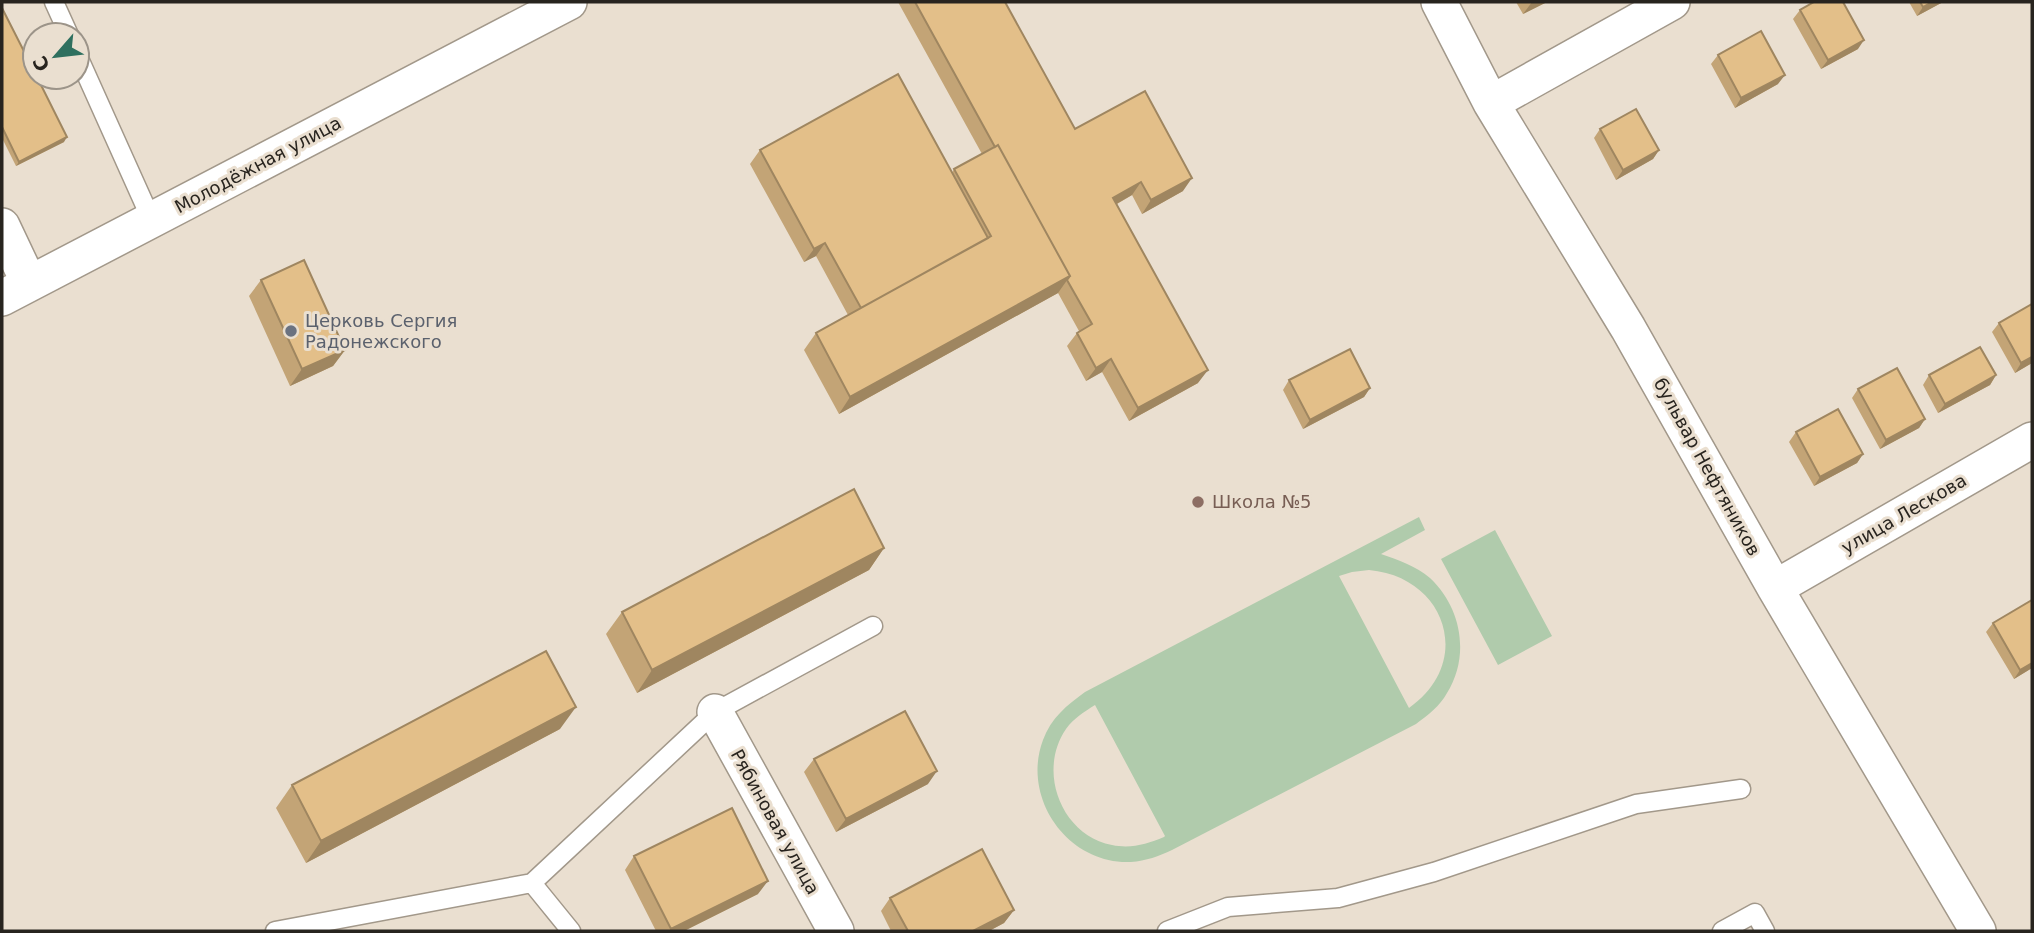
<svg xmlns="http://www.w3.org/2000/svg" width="2034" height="933" viewBox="0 0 2034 933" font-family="'DejaVu Sans',sans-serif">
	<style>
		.green { fill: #b0cbac; fill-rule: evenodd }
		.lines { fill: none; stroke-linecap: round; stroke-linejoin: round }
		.lane-casing { stroke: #a2988a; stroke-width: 21 }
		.street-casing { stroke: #a2988a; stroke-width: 38 }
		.lane { stroke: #fff; stroke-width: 18 }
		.street { stroke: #fff; stroke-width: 35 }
		.wall { fill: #c3a476 }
		.shaded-wall { fill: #9f8660 }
		.building { fill: #e3bf89; stroke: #9f8660; stroke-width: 2 }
		.worship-dot { fill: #6b7280; stroke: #eadfd0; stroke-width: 2.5 }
		.education-dot { fill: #8d6e63; stroke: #eadfd0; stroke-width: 2.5 }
		.labels { text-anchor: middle; stroke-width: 6; stroke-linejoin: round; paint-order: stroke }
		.street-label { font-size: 18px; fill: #28241f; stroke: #eadfd0 }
		.worship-label { font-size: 18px; fill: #5b616d; stroke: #eadfd0; text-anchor: start }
		.education-label { font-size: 18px; fill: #785e54; stroke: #eadfd0; text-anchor: start }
	</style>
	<rect width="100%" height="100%" fill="#eadfd0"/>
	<path class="green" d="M 1419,517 L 1425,530 L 1381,554 C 1398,560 1416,566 1430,578 C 1462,608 1470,656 1447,693 C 1440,706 1428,715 1416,724 L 1172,850 C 1159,856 1146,861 1131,862 C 1068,865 1021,798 1043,740 C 1051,718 1067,705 1085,692 ZM 1369,570 C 1447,577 1474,663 1409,708 L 1339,576 L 1352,572 ZM 1095,705 L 1165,836 L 1164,837 C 1147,844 1131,849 1112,845 C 1061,835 1037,771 1066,729 C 1074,718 1084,712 1095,705 Z
		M 1495,530 L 1552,636 L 1498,665 L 1441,559 Z"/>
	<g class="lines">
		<g class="lane-casing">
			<path id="lane" d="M 54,2 L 69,35
				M 77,54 L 152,221
				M 532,883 L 571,931
				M 275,931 L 532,883 L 715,712 L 873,626
				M 1167,931 L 1228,907 L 1338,898 L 1434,872 L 1636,804 L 1741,789
				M 1722,931 L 1755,913 L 1765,931"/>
		</g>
		<g class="street-casing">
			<path id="street" d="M 1439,2 L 1491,103 L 1628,328 L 1775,588 L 1978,931
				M 1491,103 L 1672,2
				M 2,226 L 29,283
				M 2,298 L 569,2
				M 1775,588 L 2032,440
				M 715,712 L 836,931"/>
		</g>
		<use href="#lane" class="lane"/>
		<use href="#street" class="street"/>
	</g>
	<path class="wall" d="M 898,2 L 1005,2 L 1075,129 L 1183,191 L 1142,214 L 1132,195 L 1117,204 L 1198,383 L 1129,421 L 1102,372 L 1086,381 L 1067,346 L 1077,333 L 1079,331 L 1058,293 L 839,414 L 804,350 L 816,333 L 848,315 L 816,256 L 804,262 L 750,164 L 760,150 L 952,173 L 954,169 L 982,154 Z
		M 1516,2 L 1547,2 L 1523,14 Z
		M 1909,2 L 1943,2 L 1917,16 Z
		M 2,8 L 64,142 L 16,166 L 2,138 Z
		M 1800,10 L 1858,49 L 1821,69 L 1793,19 Z
		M 1718,55 L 1778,84 L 1735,108 L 1711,64 Z
		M 1600,129 L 1659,150 L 1653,159 L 1616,180 L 1594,138 Z
		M 261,280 L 345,350 L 333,366 L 290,386 L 249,296 Z
		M 2032,304 L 2032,363 L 2015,373 L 1992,332 L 1999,323 Z
		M 1929,375 L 1996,375 L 1990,385 L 1938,413 L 1923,385 Z
		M 1289,380 L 1370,388 L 1364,397 L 1303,429 L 1283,390 Z
		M 1858,389 L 1925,419 L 1919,428 L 1880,449 L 1852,398 Z
		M 1796,432 L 1863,454 L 1857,463 L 1814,486 L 1789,442 Z
		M 884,548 L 869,570 L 637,693 L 606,634 L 622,612 Z
		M 2032,600 L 2032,668 L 2014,679 L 1986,632 L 1993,623 Z
		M 560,729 L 306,863 L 276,808 L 292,785 Z
		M 814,759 L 928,784 L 836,832 L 804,772 Z
		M 634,856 L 758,894 L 684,931 L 656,931 L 625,870 Z
		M 890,898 L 1014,910 L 1004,923 L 989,931 L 891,931 L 881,911 Z"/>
	<path class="shaded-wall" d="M 1532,2 L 1547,2 L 1523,14 Z
		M 1932,2 L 1943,2 L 1917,16 L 1923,7 Z
		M 1864,40 L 1858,49 L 1821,69 L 1828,60 Z
		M 1785,75 L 1778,84 L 1735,108 L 1741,98 Z
		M 67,137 L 64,142 L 16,166 L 19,162 Z
		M 1659,150 L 1653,159 L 1616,180 L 1623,170 Z
		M 1192,178 L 1183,191 L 1142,214 L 1151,200 Z
		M 1141,182 L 1132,195 L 1104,211 L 1113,198 Z
		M 825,243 L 816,256 L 804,262 L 814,249 Z
		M 1070,276 L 1058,293 L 839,414 L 850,397 Z
		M 345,350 L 333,366 L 290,386 L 302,369 Z
		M 2032,357 L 2032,363 L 2015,373 L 2021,363 Z
		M 1111,359 L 1102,372 L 1086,381 L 1096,368 Z
		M 1208,370 L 1198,383 L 1129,421 L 1138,408 Z
		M 1996,375 L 1990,385 L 1938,413 L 1945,404 Z
		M 1370,388 L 1364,397 L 1303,429 L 1310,420 Z
		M 1925,419 L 1919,428 L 1880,449 L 1886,440 Z
		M 1863,454 L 1857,463 L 1814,486 L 1820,477 Z
		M 884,548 L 869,570 L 637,693 L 652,670 Z
		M 2032,663 L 2032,668 L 2014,679 L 2020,670 Z
		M 576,707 L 560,729 L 306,863 L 321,841 Z
		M 937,771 L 928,784 L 836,832 L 846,819 Z
		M 768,881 L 758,894 L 684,931 L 669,931 L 671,929 Z
		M 1014,910 L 1004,923 L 989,931 L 973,931 Z"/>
	<path class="building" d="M 915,2 L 1005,2 L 1075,129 L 1145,91 L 1192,178 L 1151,200 L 1141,182 L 1113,198 L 1208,370 L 1138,408 L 1111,359 L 1096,368 L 1077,333 L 1092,324 L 1067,280 L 1070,276 L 998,145 L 995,147 Z
		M 1814,2 L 1843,2 L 1864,40 L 1828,60 L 1800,10 Z
		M 1920,2 L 1932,2 L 1923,7 Z
		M 2,8 L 35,73 L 35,77 L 37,77 L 67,137 L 19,162 L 2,127 Z
		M 1761,31 L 1785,75 L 1741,98 L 1718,55 Z
		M 898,74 L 988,238 L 861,308 L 825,243 L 814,249 L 760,150 Z
		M 1636,109 L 1659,150 L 1623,170 L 1600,129 Z
		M 998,145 L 1070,276 L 850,397 L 816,333 L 991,236 L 954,169 Z
		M 304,260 L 345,350 L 302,369 L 261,280 Z
		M 2032,304 L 2032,357 L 2021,363 L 1999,323 Z
		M 1980,347 L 1996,375 L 1945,404 L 1929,375 Z
		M 1350,349 L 1370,388 L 1310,420 L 1289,380 Z
		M 1897,368 L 1925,419 L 1886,440 L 1858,389 Z
		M 1838,409 L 1863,454 L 1820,477 L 1796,432 Z
		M 854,489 L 884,548 L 652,670 L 622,612 Z
		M 2032,600 L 2032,663 L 2020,670 L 1993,623 Z
		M 546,651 L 576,707 L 321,841 L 292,785 Z
		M 905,711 L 937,771 L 846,819 L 814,759 Z
		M 732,808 L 768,881 L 671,929 L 634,856 Z
		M 982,849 L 1014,910 L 973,931 L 908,931 L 890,898 Z"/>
	<circle class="worship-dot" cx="291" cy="331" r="7"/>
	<circle class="education-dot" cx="1198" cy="502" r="7"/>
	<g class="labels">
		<g class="street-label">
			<text transform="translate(258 165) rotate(-28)" y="6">Молодёжная улица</text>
			<text transform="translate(1707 467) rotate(61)" y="6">бульвар Нефтяников</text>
			<text transform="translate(1904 514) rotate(-30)" y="6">улица Лескова</text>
			<text transform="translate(775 822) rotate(61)" y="6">Рябиновая улица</text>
		</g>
		<g class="worship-label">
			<text x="305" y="327">Церковь Сергия<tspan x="305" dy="21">Радонежского</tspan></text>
		</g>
		<g class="education-label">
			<text x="1212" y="508">Школа №5</text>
		</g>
	</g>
	<rect width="2034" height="933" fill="none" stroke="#28241f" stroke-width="7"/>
	<g transform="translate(56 56) rotate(242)"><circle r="33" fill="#eadfd0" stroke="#9c9489" stroke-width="2"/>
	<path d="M0-5L12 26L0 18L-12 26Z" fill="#2f705f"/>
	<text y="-10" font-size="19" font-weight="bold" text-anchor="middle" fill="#28241f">С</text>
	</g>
</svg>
